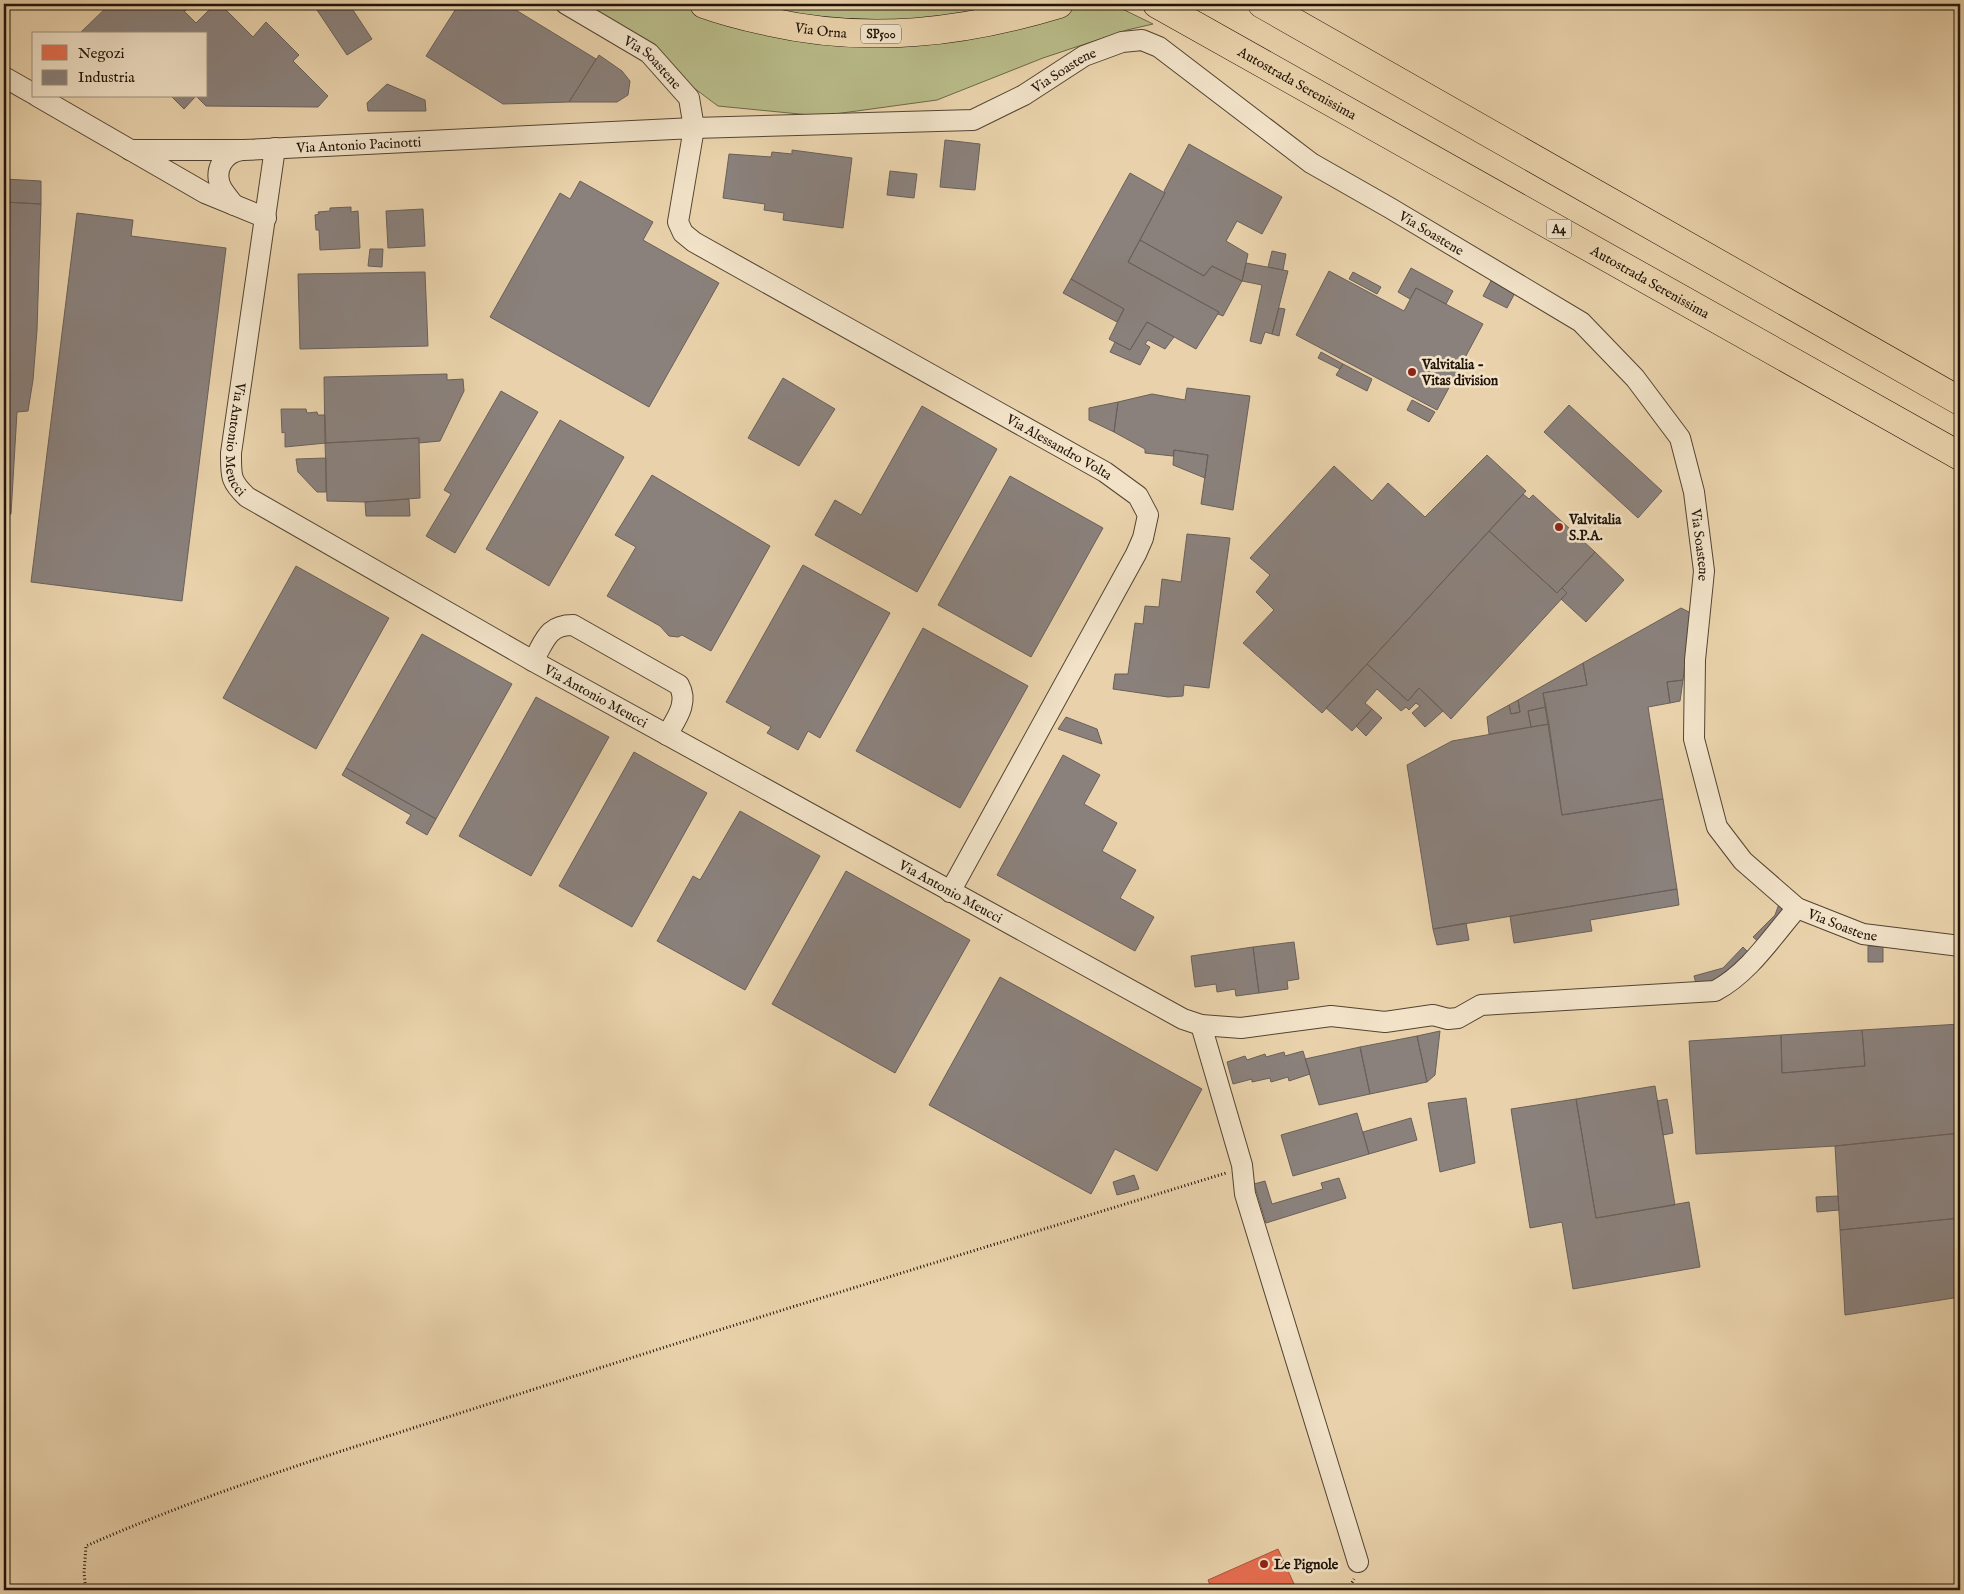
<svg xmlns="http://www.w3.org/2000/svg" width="1964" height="1594" viewBox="0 0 1964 1594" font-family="'IM FELL English',serif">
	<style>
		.green { fill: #b8bb88; stroke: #6c6848 }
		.shops { fill: #e76f51; stroke: #ac543b }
		.industry { fill: #8a817c; stroke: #6a6059 }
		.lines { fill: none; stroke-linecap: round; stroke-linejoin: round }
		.minor-casing { stroke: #534431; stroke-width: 22 }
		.primary-casing { stroke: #211408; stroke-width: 29 }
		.motorway-casing { stroke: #211408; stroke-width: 29 }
		.path { stroke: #211408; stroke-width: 3; stroke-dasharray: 1 2.5; stroke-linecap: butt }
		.minor { stroke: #f1e2c8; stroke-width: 20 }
		.primary { stroke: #e9d2ab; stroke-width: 28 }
		.motorway { stroke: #e9d2ab; stroke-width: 28 }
		.poi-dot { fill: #8f2418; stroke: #f1e2c8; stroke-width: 2 }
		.labels { text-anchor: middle; stroke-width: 5; stroke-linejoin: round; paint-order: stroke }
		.shield { fill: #f1e2c8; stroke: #5f5242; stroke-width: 1 }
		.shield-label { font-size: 12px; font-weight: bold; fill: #211408 }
		.street-label { font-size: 14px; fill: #211408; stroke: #f1e2c8 }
		.poi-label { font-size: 14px; font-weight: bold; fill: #211408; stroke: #f1e2c8; text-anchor: start }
	</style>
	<rect width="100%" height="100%" fill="#e9d2ab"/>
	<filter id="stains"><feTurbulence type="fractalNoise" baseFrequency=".004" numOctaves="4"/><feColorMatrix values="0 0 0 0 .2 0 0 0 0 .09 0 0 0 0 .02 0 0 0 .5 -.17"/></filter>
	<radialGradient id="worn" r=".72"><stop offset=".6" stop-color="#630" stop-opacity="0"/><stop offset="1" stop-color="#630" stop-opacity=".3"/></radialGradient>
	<path class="green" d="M 579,4 L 1112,4 L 1153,24 L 1127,30 L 1043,58 L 937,100 L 820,116 L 718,106 L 592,12 Z"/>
	<path class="shops" d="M 1278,1549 L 1295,1586 L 1285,1590 L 1212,1590 L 1208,1580 Z"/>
	<path class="industry" d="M 110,4 L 177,4 L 196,23 L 215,4 L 220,4 L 253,37 L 266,22 L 299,55 L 293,61 L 328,96 L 318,107 L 206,106 L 196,96 L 184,109 L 171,96 L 206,96 L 206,34 L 79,34 Z
		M 177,4 L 193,4 L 185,11 Z
		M 313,4 L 349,4 L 372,39 L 347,55 Z
		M 459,4 L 506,4 L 596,59 L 569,102 L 503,104 L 426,56 Z
		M 599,55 L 622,71 L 630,81 L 628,95 L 617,102 L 569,102 Z
		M 387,84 L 425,100 L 426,111 L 368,111 L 367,103 Z
		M 945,140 L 980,144 L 975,190 L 940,187 Z
		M 1189,144 L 1282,197 L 1262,234 L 1237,221 L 1226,241 L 1248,254 L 1242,281 L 1212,266 L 1204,276 L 1140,240 L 1165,193 L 1164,191 Z
		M 792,150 L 852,158 L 843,228 L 783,220 L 784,213 L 764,210 L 765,204 L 723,198 L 729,154 L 771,157 L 772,152 L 792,154 Z
		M 890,171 L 917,174 L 914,198 L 887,195 Z
		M 1130,173 L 1165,193 L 1128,262 L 1219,312 L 1196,349 L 1147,322 L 1130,350 L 1109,339 L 1124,309 L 1071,279 Z
		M 4,179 L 41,181 L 41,204 L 4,202 Z
		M 580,181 L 653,222 L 643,240 L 719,283 L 649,407 L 490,317 L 560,193 L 570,199 Z
		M 4,202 L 41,204 L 37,330 L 33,380 L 28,411 L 17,412 L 11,514 L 4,514 Z
		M 351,207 L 351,212 L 358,211 L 360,248 L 320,250 L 319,230 L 316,230 L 315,215 L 319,214 L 318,212 L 330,211 L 330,208 Z
		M 423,209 L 425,246 L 388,248 L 386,211 Z
		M 77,213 L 133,220 L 131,236 L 226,248 L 182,601 L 31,582 Z
		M 1140,240 L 1204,276 L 1212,266 L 1242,281 L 1223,316 L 1218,314 L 1219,312 L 1128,262 Z
		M 370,249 L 383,249 L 382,267 L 368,266 Z
		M 1272,251 L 1286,254 L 1283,270 L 1268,267 Z
		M 1246,263 L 1288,271 L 1272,334 L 1265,332 L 1261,344 L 1250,341 L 1262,285 L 1242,281 Z
		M 1411,268 L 1453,291 L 1446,304 L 1416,288 L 1410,299 L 1398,292 Z
		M 1329,271 L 1404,311 L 1416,288 L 1483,324 L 1437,410 L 1296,335 Z
		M 425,272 L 428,346 L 300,349 L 298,274 Z
		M 1353,272 L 1381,287 L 1377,294 L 1349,279 Z
		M 1493,277 L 1516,291 L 1507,308 L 1483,296 Z
		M 1071,279 L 1124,309 L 1117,322 L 1063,293 Z
		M 1279,308 L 1285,309 L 1279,336 L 1272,334 Z
		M 1147,322 L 1174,337 L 1165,349 L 1148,340 L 1145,344 L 1150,347 L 1140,365 L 1110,352 L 1115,342 L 1130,350 Z
		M 1321,352 L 1343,364 L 1340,369 L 1318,358 Z
		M 1343,364 L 1372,379 L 1367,391 L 1336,375 Z
		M 447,374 L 447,380 L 463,379 L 464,391 L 440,441 L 419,443 L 419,438 L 325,443 L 324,377 Z
		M 783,378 L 835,409 L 799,466 L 748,438 Z
		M 1187,388 L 1250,396 L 1233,510 L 1201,504 L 1208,455 L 1174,450 L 1173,456 L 1145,453 L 1145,449 L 1114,432 L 1118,402 L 1152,394 L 1185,400 Z
		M 501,391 L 538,412 L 455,553 L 426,536 L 451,494 L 444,490 Z
		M 1412,400 L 1435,412 L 1429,422 L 1407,410 Z
		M 1118,402 L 1114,432 L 1089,420 L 1089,408 Z
		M 1569,405 L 1662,491 L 1638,518 L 1544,432 Z
		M 922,406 L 997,449 L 917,592 L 815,535 L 835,500 L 861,515 Z
		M 281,409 L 306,409 L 307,413 L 317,412 L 318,415 L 325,415 L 326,443 L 285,447 L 285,432 L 282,433 Z
		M 560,420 L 624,457 L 549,586 L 486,549 Z
		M 419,438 L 420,498 L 365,502 L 327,501 L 325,443 Z
		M 1174,450 L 1208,455 L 1205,478 L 1173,465 Z
		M 1487,455 L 1526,491 L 1322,713 L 1243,643 L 1274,610 L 1256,592 L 1270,575 L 1250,558 L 1334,466 L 1372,501 L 1388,483 L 1425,517 Z
		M 326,458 L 326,492 L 317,492 L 298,472 L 296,459 Z
		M 652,475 L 770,546 L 711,651 L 682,635 L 678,637 L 669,636 L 660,626 L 607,596 L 636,547 L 615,535 Z
		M 1010,476 L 1103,528 L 1031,657 L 938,605 Z
		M 1523,494 L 1529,499 L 1533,495 L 1595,552 L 1557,593 L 1489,531 Z
		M 409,499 L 410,516 L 366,516 L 365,502 Z
		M 1489,531 L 1557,593 L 1562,588 L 1567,593 L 1451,719 L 1419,688 L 1408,701 L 1367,664 Z
		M 1187,534 L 1230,538 L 1209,688 L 1184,685 L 1183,696 L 1168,697 L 1113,689 L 1115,674 L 1128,674 L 1135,623 L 1143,624 L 1145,606 L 1159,607 L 1162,579 L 1181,582 Z
		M 1595,552 L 1624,580 L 1586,622 L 1561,599 L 1567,593 L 1562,588 Z
		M 803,565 L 890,613 L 820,738 L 808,731 L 798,750 L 767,733 L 771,727 L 726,702 Z
		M 296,566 L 389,618 L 316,749 L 223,698 Z
		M 1681,608 L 1691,613 L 1683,680 L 1667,682 L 1670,703 L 1648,707 L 1663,799 L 1562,815 L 1543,693 L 1587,685 L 1583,663 Z
		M 923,628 L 1028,686 L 960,808 L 856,751 Z
		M 422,634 L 512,684 L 436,819 L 346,768 Z
		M 1583,663 L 1587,685 L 1543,693 L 1546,707 L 1528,711 L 1531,727 L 1489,734 L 1487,717 L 1509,705 L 1511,714 L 1520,712 L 1518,700 Z
		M 1367,664 L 1408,701 L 1419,688 L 1443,711 L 1425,727 L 1412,713 L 1420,706 L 1416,703 L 1409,710 L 1406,707 L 1401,711 L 1377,689 L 1365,703 L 1372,709 L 1352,731 L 1326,708 Z
		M 1683,680 L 1680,701 L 1670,703 L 1667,682 Z
		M 536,697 L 609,737 L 531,876 L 459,836 Z
		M 1518,700 L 1520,712 L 1511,714 L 1509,705 Z
		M 1546,707 L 1549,724 L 1531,727 L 1528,711 Z
		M 1372,709 L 1382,718 L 1366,736 L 1356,726 Z
		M 1066,717 L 1097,729 L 1102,744 L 1058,729 Z
		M 1549,724 L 1562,815 L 1663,799 L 1677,889 L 1433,929 L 1407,765 L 1452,741 Z
		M 634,752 L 707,793 L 632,927 L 559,886 Z
		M 1063,755 L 1100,775 L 1084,804 L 1117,823 L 1102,851 L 1136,870 L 1120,898 L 1154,917 L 1135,951 L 997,875 Z
		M 346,768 L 436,819 L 427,835 L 406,823 L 411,815 L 342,775 Z
		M 740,811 L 820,856 L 745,990 L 657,941 L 693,876 L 700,880 Z
		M 846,871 L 970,940 L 895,1073 L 772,1004 Z
		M 1677,889 L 1679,905 L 1590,920 L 1592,931 L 1514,943 L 1510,916 Z
		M 1779,904 L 1788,914 L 1760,943 L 1753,937 L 1775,915 Z
		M 1466,923 L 1469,940 L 1437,945 L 1433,929 Z
		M 1294,942 L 1299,979 L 1287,981 L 1288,989 L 1259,993 L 1253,947 Z
		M 1868,946 L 1883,946 L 1883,962 L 1868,962 Z
		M 1253,947 L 1259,993 L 1236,996 L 1235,989 L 1217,992 L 1216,984 L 1195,987 L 1191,956 Z
		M 1743,947 L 1750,954 L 1720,981 L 1697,987 L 1694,976 L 1723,968 Z
		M 1000,977 L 1202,1089 L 1157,1171 L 1115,1149 L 1091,1194 L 929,1105 Z
		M 1956,982 L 1960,982 L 1960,1010 L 1956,1010 Z
		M 1960,1024 L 1960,1133 L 1835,1146 L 1696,1154 L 1689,1041 L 1781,1035 L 1782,1073 L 1865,1066 L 1862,1030 Z
		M 1862,1030 L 1865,1066 L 1782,1073 L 1781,1035 Z
		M 1440,1031 L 1435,1075 L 1427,1082 L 1417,1036 Z
		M 1417,1036 L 1427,1082 L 1370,1094 L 1360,1047 Z
		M 1360,1047 L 1370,1094 L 1319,1105 L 1305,1059 Z
		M 1303,1051 L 1310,1074 L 1289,1081 L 1288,1077 L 1271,1082 L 1270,1078 L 1252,1082 L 1252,1079 L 1233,1084 L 1227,1062 L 1245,1056 L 1247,1060 L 1265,1054 L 1266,1057 L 1284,1052 L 1285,1056 Z
		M 1655,1086 L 1675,1205 L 1596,1218 L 1576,1099 Z
		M 1466,1098 L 1475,1163 L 1440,1172 L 1428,1103 Z
		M 1576,1099 L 1596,1218 L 1689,1202 L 1700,1267 L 1573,1289 L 1562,1222 L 1530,1228 L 1511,1109 Z
		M 1667,1099 L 1673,1133 L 1663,1135 L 1657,1101 Z
		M 1357,1113 L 1369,1154 L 1293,1176 L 1281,1135 Z
		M 1411,1118 L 1417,1140 L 1369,1154 L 1363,1132 Z
		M 1960,1133 L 1960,1218 L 1840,1230 L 1835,1146 Z
		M 1134,1175 L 1139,1189 L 1117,1195 L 1113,1182 Z
		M 1339,1178 L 1346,1198 L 1266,1223 L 1254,1184 L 1265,1181 L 1272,1204 L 1323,1189 L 1321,1183 Z
		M 1838,1196 L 1839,1210 L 1817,1212 L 1816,1197 Z
		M 1960,1218 L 1960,1297 L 1845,1315 L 1840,1230 Z"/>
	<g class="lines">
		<g class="minor-casing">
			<g id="minor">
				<path id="s1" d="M 566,4 L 649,53 L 689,98 L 694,128 L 973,120 L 1024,95 L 1084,56 L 1122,42 L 1142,40 L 1159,47 L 1311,163 L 1390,208 L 1581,322 L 1635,378 L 1680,438 L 1694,492 L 1704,571 L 1695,660 L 1694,739 L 1717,827 L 1743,861 L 1797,908 L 1863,934 L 1960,946"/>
				<path d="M 4,77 L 34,94"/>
				<path d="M 37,96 L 205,193 L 266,218"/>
				<path id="s2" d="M 275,148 L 231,453 C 231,476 230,481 247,497 L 533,661 L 1183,1019 L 1201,1025 L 1241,1028 L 1331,1016 L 1385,1022 L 1433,1015 L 1448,1019 L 1458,1018 L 1481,1005 L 1715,991 C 1749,973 1772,937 1797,908"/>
				<path id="s3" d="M 130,150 L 244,150 L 694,128 L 678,222 L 683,233 L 694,242 L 1105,472 L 1138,496 L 1148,515 L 1143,538 L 1136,554 L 950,892"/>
				<path d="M 234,205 C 230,200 225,194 222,189 C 212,171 224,152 242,150"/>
				<path d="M 533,661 C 545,641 547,625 573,625 L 679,685 C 689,703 676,719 667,735"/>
				<path d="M 1201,1025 L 1242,1165 L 1245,1194 L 1358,1562"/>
			</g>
		</g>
		<g class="primary-casing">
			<g id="primary">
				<path id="s4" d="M 704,4 C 726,12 747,17 770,22 C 868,44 963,33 1059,4"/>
			</g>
		</g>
		<g class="motorway-casing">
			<g id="motorway">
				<path id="s5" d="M 1157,4 L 1960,456"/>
				<path d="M 1262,4 L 1960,401"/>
			</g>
		</g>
		<path class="path" d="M 86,1590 L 84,1573 L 86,1546 C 222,1486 365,1444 507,1398 C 746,1320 986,1247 1226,1173
			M 1345,1590 L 1350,1586 L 1354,1579"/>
		<use href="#minor" class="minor"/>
		<use href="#primary" class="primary"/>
		<use href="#motorway" class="motorway"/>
	</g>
	<g class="poi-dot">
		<circle cx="1412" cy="372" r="5"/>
		<circle cx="1559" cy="527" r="5"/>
		<circle cx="1264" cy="1564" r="5"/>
	</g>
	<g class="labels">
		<g class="shield">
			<rect x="861" y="24.5" width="40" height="19" rx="4"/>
			<rect x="1546.5" y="219.5" width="25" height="19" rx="4"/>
		</g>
		<g class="shield-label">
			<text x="881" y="38">SP500</text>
			<text x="1559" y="233">A4</text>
		</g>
		<g class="street-label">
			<text dy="5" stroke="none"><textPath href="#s4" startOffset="120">Via Orna</textPath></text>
			<text dy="5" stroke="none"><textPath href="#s1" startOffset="105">Via Soastene</textPath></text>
			<text dy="5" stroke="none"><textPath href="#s1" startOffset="570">Via Soastene</textPath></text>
			<text dy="5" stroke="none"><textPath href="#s5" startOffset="161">Autostrada Serenissima</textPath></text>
			<text dy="5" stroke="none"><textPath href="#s3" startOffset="229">Via Antonio Pacinotti</textPath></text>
			<text dy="5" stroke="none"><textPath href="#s1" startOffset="1004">Via Soastene</textPath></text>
			<text dy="5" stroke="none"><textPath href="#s5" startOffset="566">Autostrada Serenissima</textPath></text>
			<text dy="5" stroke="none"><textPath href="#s2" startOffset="295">Via Antonio Meucci</textPath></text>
			<text dy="5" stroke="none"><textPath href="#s3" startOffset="1105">Via Alessandro Volta</textPath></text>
			<text dy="5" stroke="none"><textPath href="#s1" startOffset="1440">Via Soastene</textPath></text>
			<text dy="5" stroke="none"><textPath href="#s2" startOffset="759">Via Antonio Meucci</textPath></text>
			<text dy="5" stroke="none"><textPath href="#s2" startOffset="1164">Via Antonio Meucci</textPath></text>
			<text dy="5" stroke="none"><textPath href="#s1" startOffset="1889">Via Soastene</textPath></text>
		</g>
		<g class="poi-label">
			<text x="1422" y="369">Valvitalia -<tspan x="1422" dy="16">Vitas division</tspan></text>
			<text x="1569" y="524">Valvitalia<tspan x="1569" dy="16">S.P.A.</tspan></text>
			<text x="1274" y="1569">Le Pignole</text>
		</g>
	</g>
	<rect width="1964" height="1594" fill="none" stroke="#e9d2ab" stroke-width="20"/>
	<rect x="5" y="5" width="1954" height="1584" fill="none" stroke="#211408" stroke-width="2.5"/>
	<rect x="10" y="10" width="1944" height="1574" fill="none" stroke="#211408"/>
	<rect x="32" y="32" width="175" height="65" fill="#f1e2c8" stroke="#9e907b"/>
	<rect x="42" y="45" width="25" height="15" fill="#e76f51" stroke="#9e907b"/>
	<text x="78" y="58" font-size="15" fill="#211408">Negozi</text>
	<rect x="42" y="70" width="25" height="15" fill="#8a817c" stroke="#9e907b"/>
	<text x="78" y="82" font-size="15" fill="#211408">Industria</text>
	<rect width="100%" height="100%" filter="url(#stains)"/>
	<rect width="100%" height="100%" fill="url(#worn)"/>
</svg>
